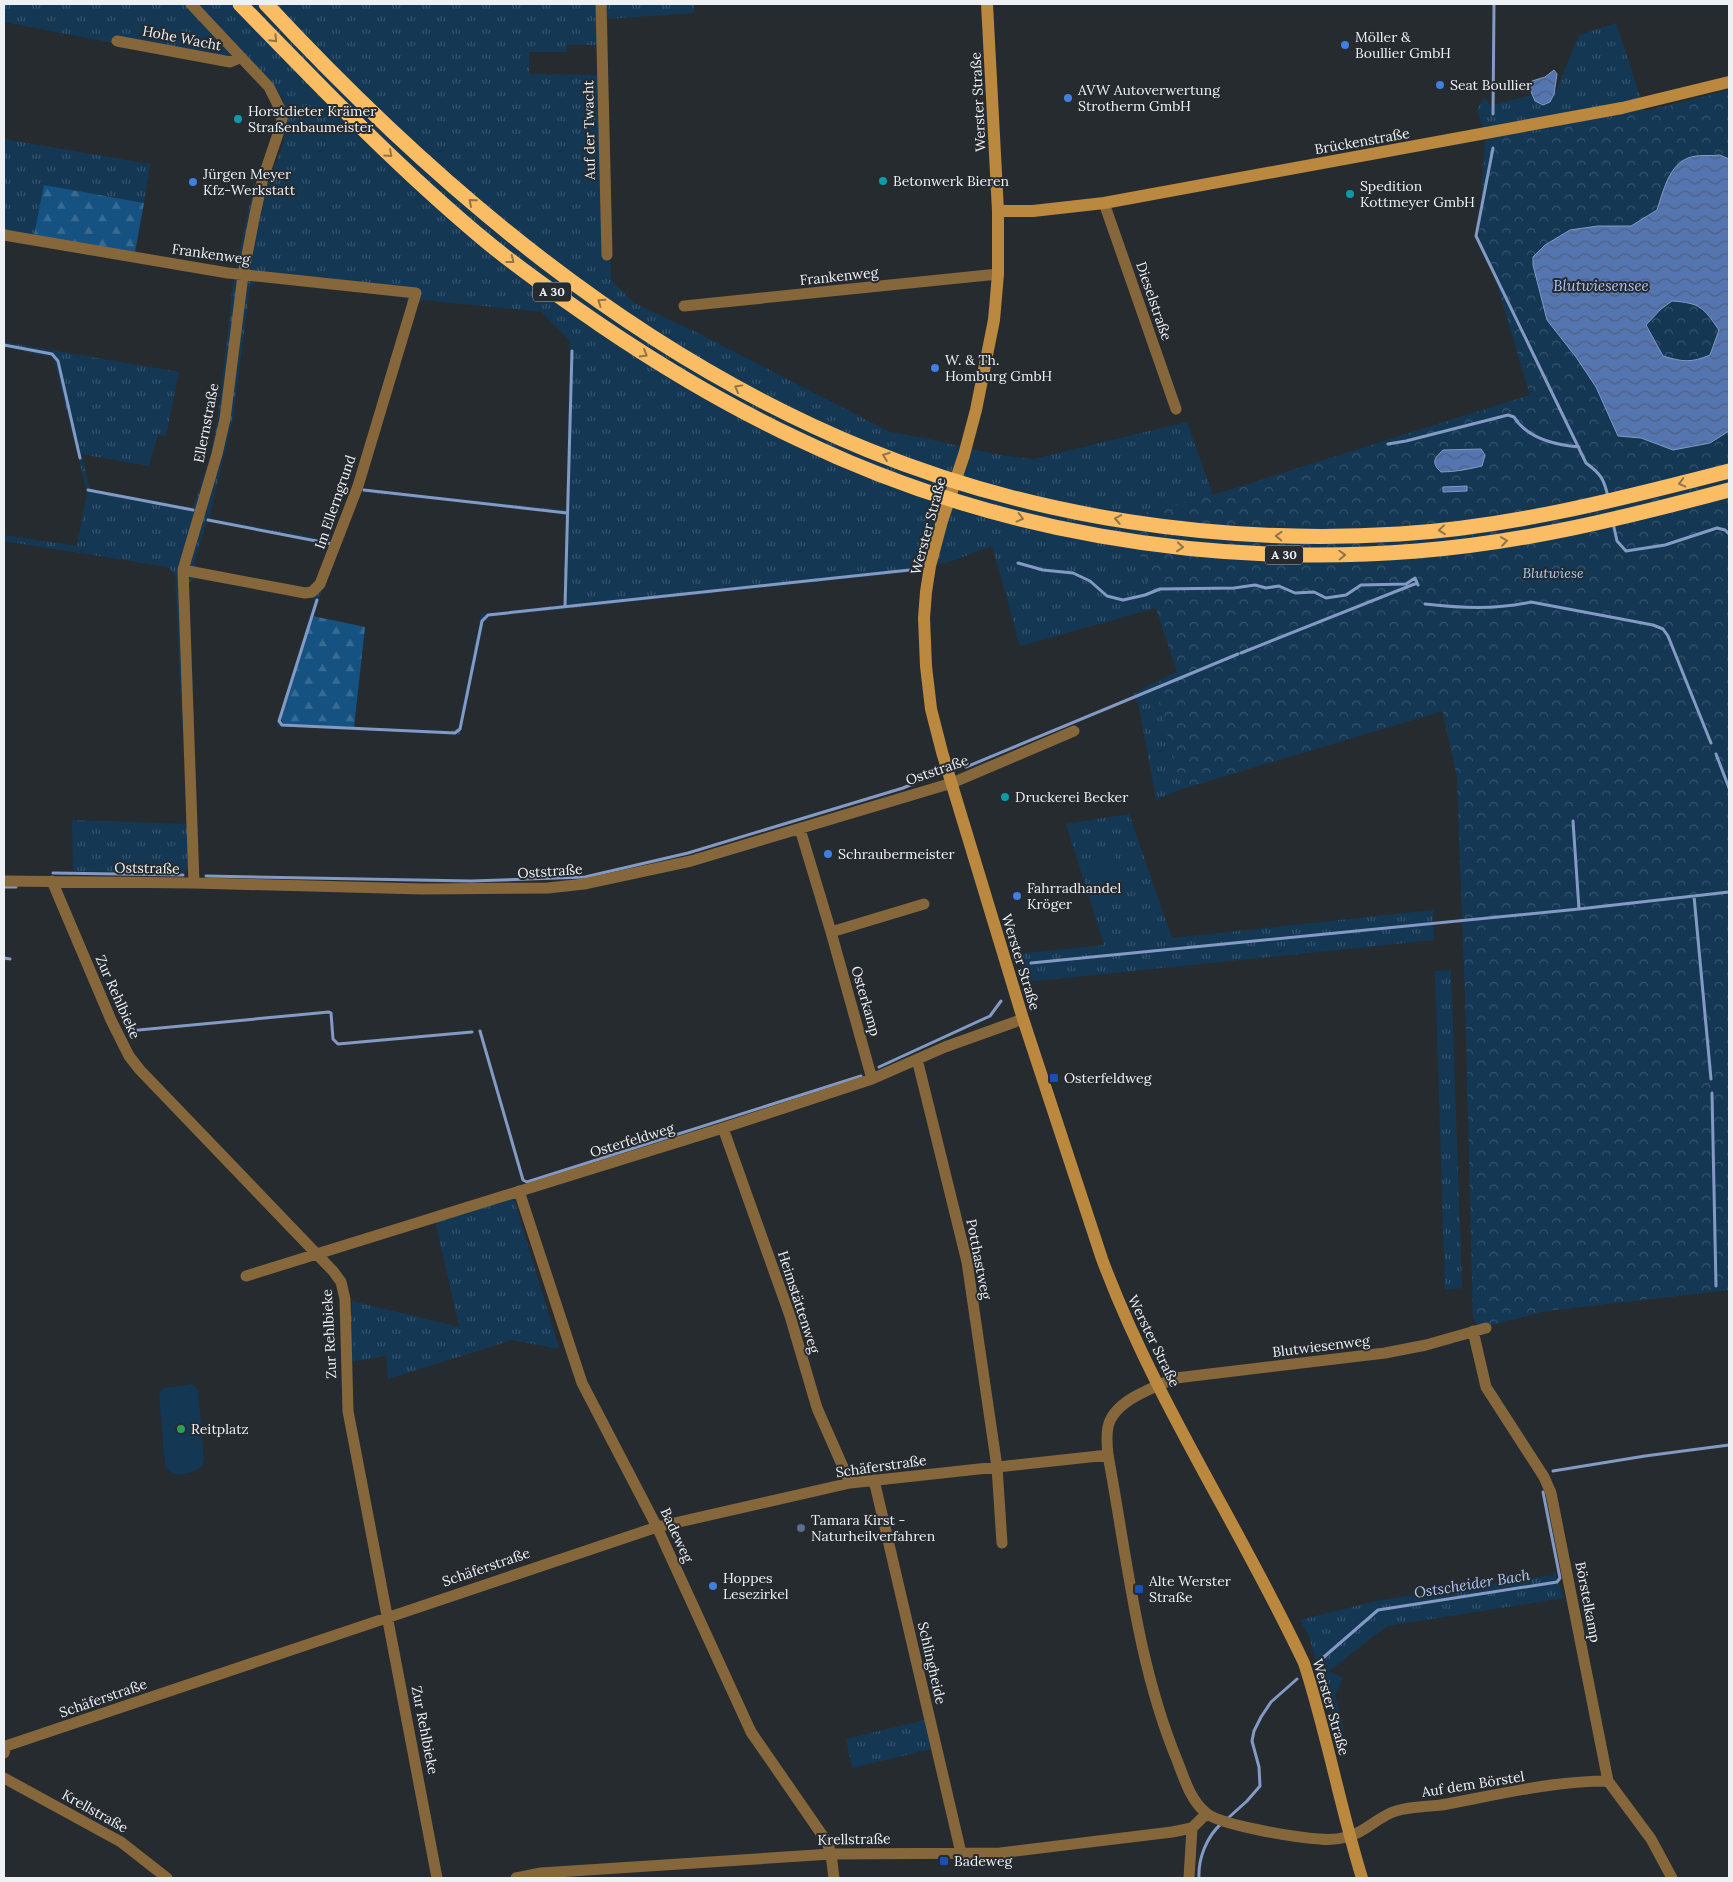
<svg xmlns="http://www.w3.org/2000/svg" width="1733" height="1882" viewBox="0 0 1733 1882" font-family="Lora,serif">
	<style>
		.grass { fill: url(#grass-tufts); fill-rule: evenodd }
		.forest { fill: url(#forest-firs) }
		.park { fill: url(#park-crowns) }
		.pitch { fill: #143754 }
		.water { fill: url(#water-waves); stroke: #839ac4; fill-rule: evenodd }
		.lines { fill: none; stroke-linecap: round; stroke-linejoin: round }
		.stream { stroke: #839ac4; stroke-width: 3 }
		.minor { stroke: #86673b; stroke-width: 11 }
		.secondary { stroke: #ba883e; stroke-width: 12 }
		.motorway { stroke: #fbbd64; stroke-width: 15 }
		.oneway { stroke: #90744a }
		.shop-dot { fill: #3f7fe0; stroke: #262b30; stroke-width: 2 }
		.culture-dot { fill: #0f9aa8; stroke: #262b30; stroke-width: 2 }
		.transit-dot { fill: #1a4fb4; stroke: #262b30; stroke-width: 2 }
		.leisure-dot { fill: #2e9e5b; stroke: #262b30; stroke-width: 2 }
		.service-dot { fill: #5c6f8a; stroke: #262b30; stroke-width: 2 }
		.labels { text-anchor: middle; stroke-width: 4; stroke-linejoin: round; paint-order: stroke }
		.shield { fill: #262b30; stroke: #b1b6b9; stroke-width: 1 }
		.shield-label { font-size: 12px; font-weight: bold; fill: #edf1f4 }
		.poi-label { font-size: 14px; fill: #edf1f4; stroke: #262b30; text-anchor: start }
		.street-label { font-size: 14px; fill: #edf1f4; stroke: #262b30 }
		.park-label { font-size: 14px; font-style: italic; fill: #9fcdf8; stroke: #262b30 }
		.water-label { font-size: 15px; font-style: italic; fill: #aac5f8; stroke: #262b30 }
	</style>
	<defs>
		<pattern id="grass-tufts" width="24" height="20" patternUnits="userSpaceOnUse" patternTransform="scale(1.25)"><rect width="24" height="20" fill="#143754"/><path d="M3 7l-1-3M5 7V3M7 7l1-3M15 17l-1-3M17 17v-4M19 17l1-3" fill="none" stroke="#36546d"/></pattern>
		<pattern id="forest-firs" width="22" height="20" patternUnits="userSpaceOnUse" patternTransform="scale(1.25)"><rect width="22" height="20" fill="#155282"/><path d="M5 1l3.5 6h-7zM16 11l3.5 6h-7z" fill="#376b94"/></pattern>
		<pattern id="park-crowns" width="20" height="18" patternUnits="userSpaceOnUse" patternTransform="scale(1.25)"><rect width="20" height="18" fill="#143754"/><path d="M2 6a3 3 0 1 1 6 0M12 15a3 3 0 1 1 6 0" fill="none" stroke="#36546d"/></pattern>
		<pattern id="water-waves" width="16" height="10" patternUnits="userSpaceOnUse" patternTransform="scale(1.25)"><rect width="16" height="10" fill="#5575b0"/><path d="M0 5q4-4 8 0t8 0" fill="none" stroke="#4f6182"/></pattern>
	</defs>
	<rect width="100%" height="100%" fill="#262b30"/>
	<path class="grass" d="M 4,4 L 694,4 L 693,13 L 608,19 L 608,45 L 567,45 L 567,52 L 529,52 L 529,74 L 607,75 L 611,280 L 634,303 L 702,335 L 890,432 C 938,439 984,455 1033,459 L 1187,422 L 1213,495 L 1530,395 L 1498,287 L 1479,238 L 1485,142 L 1483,126 L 1477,110 L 1484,97 L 1490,105 L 1557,89 L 1579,35 L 1616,23 L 1645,111 L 1729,90 L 1729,1290 L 1545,1311 L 1479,1328 L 1473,1316 L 1465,992 L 1457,777 L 1442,710 L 1182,789 L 1156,800 L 1139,707 L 1134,693 L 1177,672 L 1156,608 L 1020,646 L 992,546 L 949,562 L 918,567 L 919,571 L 489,617 L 484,622 L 460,735 L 276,726 L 315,599 L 197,578 L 189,582 L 194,725 L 182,725 L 175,574 L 168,567 L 4,541 L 4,535 L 77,546 L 87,492 L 54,360 L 51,357 L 4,347 L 4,342 L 179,372 L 166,436 L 158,434 L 149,466 L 81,454 L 90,489 L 193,508 L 210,457 L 218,417 L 233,284 L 254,183 L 267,186 C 276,160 295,127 283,100 C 275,83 258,69 246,55 L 208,61 L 4,22 ZM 257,281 L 404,297 L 408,304 L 353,486 L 332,541 L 209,518 L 233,419 L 250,286 ZM 423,300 L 542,312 L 570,341 L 566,510 L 361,489 L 417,305 ZM 360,492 L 561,513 L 566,518 L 563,605 L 481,614 L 458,728 L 452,731 L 284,724 L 281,720 L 321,592 ZM 207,521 L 208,521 L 330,544 L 316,584 L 307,588 L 199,569 L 194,562 Z
		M 4,139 L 150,164 L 144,203 L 44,185 L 34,235 L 4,239 Z
		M 1129,814 L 1172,938 L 1433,910 L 1434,940 L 1026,982 L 1017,954 L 1104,945 L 1066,824 Z
		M 72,820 L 187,824 L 188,868 L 183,874 L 73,871 Z
		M 1451,970 L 1462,1288 L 1445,1290 L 1435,971 Z
		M 514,1199 L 559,1349 L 512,1340 L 388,1379 L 386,1356 L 349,1362 L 352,1301 L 459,1327 L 435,1220 Z
		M 1555,1572 L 1564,1598 L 1387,1626 L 1329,1671 L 1343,1678 L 1335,1695 L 1344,1730 L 1336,1732 L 1309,1636 L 1300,1620 L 1380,1600 L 1554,1575 Z
		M 925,1720 L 932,1749 L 852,1768 L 846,1739 Z"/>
	<path class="forest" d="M 44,185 L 144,203 L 135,252 L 34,235 Z
		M 313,616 L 365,627 L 354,727 L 284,724 L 281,719 Z"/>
	<path class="park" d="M 1729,90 L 1729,1290 L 1545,1311 L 1479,1328 L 1473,1316 L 1465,992 L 1457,777 L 1443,711 L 1182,789 L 1154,684 L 1177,672 L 1144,573 L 1132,516 L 1213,495 L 1530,395 L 1498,287 L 1479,238 L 1485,142 L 1645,112 Z"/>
	<path class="pitch" d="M 1115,853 L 1123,899 L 1099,905 L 1086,859 Z
		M 193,1384 L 198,1390 L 204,1458 L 203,1465 C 194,1475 171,1480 165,1465 L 159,1395 L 163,1388 Z"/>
	<path class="water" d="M 1554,70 L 1557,74 L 1554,94 L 1550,102 L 1543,105 L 1535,101 L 1529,87 L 1532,81 L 1545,77 Z
		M 1720,155 L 1729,159 L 1729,431 L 1710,443 L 1673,450 L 1641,438 L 1618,436 L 1596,387 L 1576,357 L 1547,320 L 1533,265 L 1533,257 L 1545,245 L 1570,230 L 1598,226 L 1631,226 L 1657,210 C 1664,189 1670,159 1696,156 C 1704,155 1712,156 1720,155 ZM 1672,301 C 1700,303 1703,307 1719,330 L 1710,355 C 1691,363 1683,362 1663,356 L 1646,325 L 1661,309 Z
		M 1481,449 L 1485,455 L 1482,466 C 1469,469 1455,472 1441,472 C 1431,463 1434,458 1443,450 Z
		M 1467,486 L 1467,491 L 1443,492 L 1443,487 Z"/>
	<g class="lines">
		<path class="stream" d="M 1493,114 L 1494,4
			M 1493,148 L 1476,236 L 1586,463 C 1601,474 1604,479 1608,497
			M 4,345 L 52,354 L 58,361 L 80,458
			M 1388,444 L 1406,441 L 1508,415 L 1514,417 C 1527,438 1555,445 1579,447
			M 88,490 L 193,510
			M 364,490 L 567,513
			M 208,520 L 332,544
			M 1613,523 L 1617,541 L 1626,551 L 1665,545 L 1717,528 L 1725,530 L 1729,534
			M 1018,563 L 1043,570 L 1073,573 L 1090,581 L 1107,596 L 1123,600 L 1145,595 L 1160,589 L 1234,588 L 1255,585 L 1266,588 L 1279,586 L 1295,593 L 1314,592 L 1326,598 L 1346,595 L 1361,585 L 1406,584 L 1415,578 L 1418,585
			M 317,600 L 279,721 L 282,725 L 455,733 L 460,729 L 482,621 L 488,615 L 919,569
			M 1425,604 C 1461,608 1495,610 1531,602 L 1653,625 L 1663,629 L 1668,636 L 1711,743
			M 565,607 L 572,351
			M 1241,653 L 1417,583
			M 1716,754 L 1729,788
			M 966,767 L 1238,654
			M 1573,821 L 1579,909
			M 53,873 L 183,875
			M 206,876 L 471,881 L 585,877 L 688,853 L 903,788 L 915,783
			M 4,887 L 16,887
			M 1694,896 L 1711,1079
			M 4,958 L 10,959
			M 1031,963 L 1579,909 L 1729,892
			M 128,1031 L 329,1012 L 331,1013 L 333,1039 L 338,1044 L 472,1032
			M 480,1031 L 523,1180 L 527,1182 L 861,1076
			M 879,1067 L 990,1016 L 1001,1001
			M 1712,1093 L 1716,1286
			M 1553,1471 L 1645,1456 L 1729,1445
			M 1317,1663 L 1378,1610 L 1557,1582 L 1560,1578 L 1543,1492
			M 1227,1819 L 1247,1801 L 1260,1786 L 1259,1767 L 1252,1741 L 1254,1731 L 1261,1717 L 1271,1702 L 1297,1679
			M 1199,1878 C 1198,1858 1207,1836 1222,1823"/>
		<path class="minor" d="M 191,4 L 269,87 L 280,109 L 282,118 L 280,128 L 263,178 L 255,214 L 243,275 L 225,419 L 217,454 L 183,570 L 194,883
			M 601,4 L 607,255
			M 117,41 L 230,62 L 240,58
			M 1104,203 L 1176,409
			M 4,235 L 228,273 L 416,293 L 358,486 L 320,584 L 312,592 L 305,593 L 183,570
			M 684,306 L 998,274
			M 800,829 L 831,932 L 872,1079
			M 4,881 L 194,883 L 423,889 L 548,888 L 584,884 L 691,861 L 952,783 L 1074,731
			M 52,881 L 111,1020 L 129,1056 L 140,1070 L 333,1271 L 341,1282 L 345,1299 L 348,1411 L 437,1878
			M 831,932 L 924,904
			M 917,1059 L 967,1262 L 997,1467 L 1002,1543
			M 723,1128 L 790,1316 L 817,1408 L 850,1483
			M 519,1191 L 582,1383 L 657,1527 L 751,1732 L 827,1842 L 831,1854 L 834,1878
			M 246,1276 L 723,1128 L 872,1079 L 945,1047 L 1023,1019
			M 1486,1328 L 1426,1345 L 1385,1353 L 1176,1378 C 1154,1387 1113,1401 1108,1427 C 1106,1436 1107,1445 1108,1455 C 1127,1557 1137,1663 1177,1760 C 1184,1778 1190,1799 1205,1812 C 1217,1825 1299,1838 1320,1839 C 1328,1840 1339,1839 1347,1837 C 1367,1832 1378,1816 1396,1811 C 1412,1806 1431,1807 1447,1804 C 1500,1794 1554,1781 1608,1781
			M 1473,1331 L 1486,1387 L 1544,1477 L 1551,1493 L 1608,1781 L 1651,1839 L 1672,1878
			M 874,1480 L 961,1853
			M 4,1753 L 6,1746 L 657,1527 L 850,1483 L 1108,1455
			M 4,1778 L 121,1842 L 167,1878
			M 516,1878 L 541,1873 L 831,1854 L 1000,1853 L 1172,1832 L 1192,1828
			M 1189,1878 L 1192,1828 L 1206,1814"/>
		<path class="secondary" d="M 987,4 L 998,211 L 998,274 L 994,320 L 976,410 L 964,455 L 942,521 L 930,566 L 926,592 L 924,618 L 926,666 L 931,709 L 942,752 L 1023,1019 L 1102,1259 C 1155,1401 1240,1527 1304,1663 C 1327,1734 1340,1807 1362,1878
			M 998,211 L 1033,211 L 1104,203 L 1622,108 L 1729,82"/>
		<path class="motorway" d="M 240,4 C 318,84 395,165 481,237 C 519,269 561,298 602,326 C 664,368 730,407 798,439 C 988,531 1207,568 1417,551 C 1523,543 1627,517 1729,490
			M 266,4 C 436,187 634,355 868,450 C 1035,518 1220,545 1399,534 C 1512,527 1620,499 1729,471"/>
	</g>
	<defs><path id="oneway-chevron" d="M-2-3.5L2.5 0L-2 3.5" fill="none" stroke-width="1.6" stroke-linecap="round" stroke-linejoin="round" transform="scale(1.25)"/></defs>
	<g class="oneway">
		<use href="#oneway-chevron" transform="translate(274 39) rotate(46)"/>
		<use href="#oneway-chevron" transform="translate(389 154) rotate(42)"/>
		<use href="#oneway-chevron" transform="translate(472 202) rotate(-139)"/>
		<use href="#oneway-chevron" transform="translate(511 260) rotate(38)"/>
		<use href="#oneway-chevron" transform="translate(601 302) rotate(-145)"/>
		<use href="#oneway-chevron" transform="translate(644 354) rotate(31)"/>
		<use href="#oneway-chevron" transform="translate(738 388) rotate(-151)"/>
		<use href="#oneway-chevron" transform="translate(886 456) rotate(-160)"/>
		<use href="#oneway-chevron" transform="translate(1682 483) rotate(166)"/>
		<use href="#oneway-chevron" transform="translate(1020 518) rotate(14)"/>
		<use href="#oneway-chevron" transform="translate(1118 519) rotate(-170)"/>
		<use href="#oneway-chevron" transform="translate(1442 530) rotate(174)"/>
		<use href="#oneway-chevron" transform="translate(1279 536) rotate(-178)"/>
		<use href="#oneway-chevron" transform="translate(1504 541) rotate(-8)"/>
		<use href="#oneway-chevron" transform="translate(1180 547) rotate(5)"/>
		<use href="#oneway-chevron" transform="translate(1342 555) rotate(-2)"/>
	</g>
	<g class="shop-dot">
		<circle cx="1345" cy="45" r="5"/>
		<circle cx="1440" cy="85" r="5"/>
		<circle cx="1068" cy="98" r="5"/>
		<circle cx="193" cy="182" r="5"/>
		<circle cx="935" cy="368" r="5"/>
		<circle cx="828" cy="854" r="5"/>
		<circle cx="1017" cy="896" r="5"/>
		<circle cx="713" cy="1586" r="5"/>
	</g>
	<g class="culture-dot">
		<circle cx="238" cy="119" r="5"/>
		<circle cx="883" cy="181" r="5"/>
		<circle cx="1350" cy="194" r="5"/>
		<circle cx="1005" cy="797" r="5"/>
	</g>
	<g class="transit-dot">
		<rect x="1049" y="1073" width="10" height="10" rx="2.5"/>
		<rect x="1134" y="1584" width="10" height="10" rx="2.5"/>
		<rect x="939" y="1856" width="10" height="10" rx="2.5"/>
	</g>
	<circle class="leisure-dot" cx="181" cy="1429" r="5"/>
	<circle class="service-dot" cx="801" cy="1528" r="5"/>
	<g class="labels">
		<g class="shield">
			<rect x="533" y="282.5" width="38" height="19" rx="4"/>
			<rect x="1265" y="545.5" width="38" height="19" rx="4"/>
		</g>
		<g class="shield-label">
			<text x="552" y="296">A 30</text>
			<text x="1284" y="559">A 30</text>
		</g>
		<g class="poi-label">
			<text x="1355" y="42">Möller &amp;<tspan x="1355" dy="16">Boullier GmbH</tspan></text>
			<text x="1450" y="90">Seat Boullier</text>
			<text x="1078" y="95">AVW Autoverwertung<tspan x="1078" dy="16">Strotherm GmbH</tspan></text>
			<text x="248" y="116">Horstdieter Krämer<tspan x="248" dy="16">Straßenbaumeister</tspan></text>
			<text x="203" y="179">Jürgen Meyer<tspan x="203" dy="16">Kfz-Werkstatt</tspan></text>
			<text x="893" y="186">Betonwerk Bieren</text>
			<text x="1360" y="191">Spedition<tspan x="1360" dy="16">Kottmeyer GmbH</tspan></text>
			<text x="945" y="365">W. &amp; Th.<tspan x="945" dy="16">Homburg GmbH</tspan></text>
			<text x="1015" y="802">Druckerei Becker</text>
			<text x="838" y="859">Schraubermeister</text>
			<text x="1027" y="893">Fahrradhandel<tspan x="1027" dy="16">Kröger</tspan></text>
			<text x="1064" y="1083">Osterfeldweg</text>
			<text x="191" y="1434">Reitplatz</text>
			<text x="811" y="1525">Tamara Kirst -<tspan x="811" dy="16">Naturheilverfahren</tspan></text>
			<text x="723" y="1583">Hoppes<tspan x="723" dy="16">Lesezirkel</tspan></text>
			<text x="1149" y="1586">Alte Werster<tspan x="1149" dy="16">Straße</tspan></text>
			<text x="954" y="1866">Badeweg</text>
		</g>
		<g class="street-label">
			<text transform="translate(182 38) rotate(11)" y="5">Hohe Wacht</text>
			<text transform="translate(978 102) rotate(-93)" y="5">Werster Straße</text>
			<text transform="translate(589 130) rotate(-91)" y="5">Auf der Twacht</text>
			<text transform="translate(1362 141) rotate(-10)" y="5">Brückenstraße</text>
			<text transform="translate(211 254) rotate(8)" y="5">Frankenweg</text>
			<text transform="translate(839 276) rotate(-6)" y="5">Frankenweg</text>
			<text transform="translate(1154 301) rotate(71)" y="5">Dieselstraße</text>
			<text transform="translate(206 423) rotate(-79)" y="5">Ellernstraße</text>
			<text transform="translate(335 502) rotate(-71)" y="5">Im Ellerngrund</text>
			<text transform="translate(928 526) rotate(-75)" y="5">Werster Straße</text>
			<text transform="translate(937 770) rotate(-19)" y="5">Oststraße</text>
			<text transform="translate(147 868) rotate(1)" y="5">Oststraße</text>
			<text transform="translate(550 871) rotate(-4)" y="5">Oststraße</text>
			<text transform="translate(1021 962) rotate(73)" y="5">Werster Straße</text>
			<text transform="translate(118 997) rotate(66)" y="5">Zur Rehlbieke</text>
			<text transform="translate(866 1001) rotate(74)" y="5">Osterkamp</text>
			<text transform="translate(632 1140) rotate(-17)" y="5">Osterfeldweg</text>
			<text transform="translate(979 1259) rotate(79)" y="5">Potthastweg</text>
			<text transform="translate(799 1302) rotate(72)" y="5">Heimstättenweg</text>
			<text transform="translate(329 1334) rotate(-93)" y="5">Zur Rehlbieke</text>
			<text transform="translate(1154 1341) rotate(64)" y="5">Werster Straße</text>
			<text transform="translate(1321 1346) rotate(-7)" y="5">Blutwiesenweg</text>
			<text transform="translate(881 1466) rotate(-8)" y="5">Schäferstraße</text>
			<text transform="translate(677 1535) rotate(65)" y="5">Badeweg</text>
			<text transform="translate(486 1567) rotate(-19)" y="5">Schäferstraße</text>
			<text transform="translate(1588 1602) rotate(79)" y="5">Börstelkamp</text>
			<text transform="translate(932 1663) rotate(77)" y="5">Schlingheide</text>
			<text transform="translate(103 1698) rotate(-19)" y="5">Schäferstraße</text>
			<text transform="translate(1331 1707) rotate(74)" y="5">Werster Straße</text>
			<text transform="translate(425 1730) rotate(79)" y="5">Zur Rehlbieke</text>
			<text transform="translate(1473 1784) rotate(-9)" y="5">Auf dem Börstel</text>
			<text transform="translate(95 1811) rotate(29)" y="5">Krellstraße</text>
			<text transform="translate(854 1839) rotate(-1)" y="5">Krellstraße</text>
		</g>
		<g class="park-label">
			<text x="1553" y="578">Blutwiese</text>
		</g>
		<g class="water-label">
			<text x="1601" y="291">Blutwiesensee</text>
			<text transform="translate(1472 1584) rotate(-9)" y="5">Ostscheider Bach</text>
		</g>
	</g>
	<rect width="1733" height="1882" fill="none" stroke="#edf1f4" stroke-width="10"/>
</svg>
